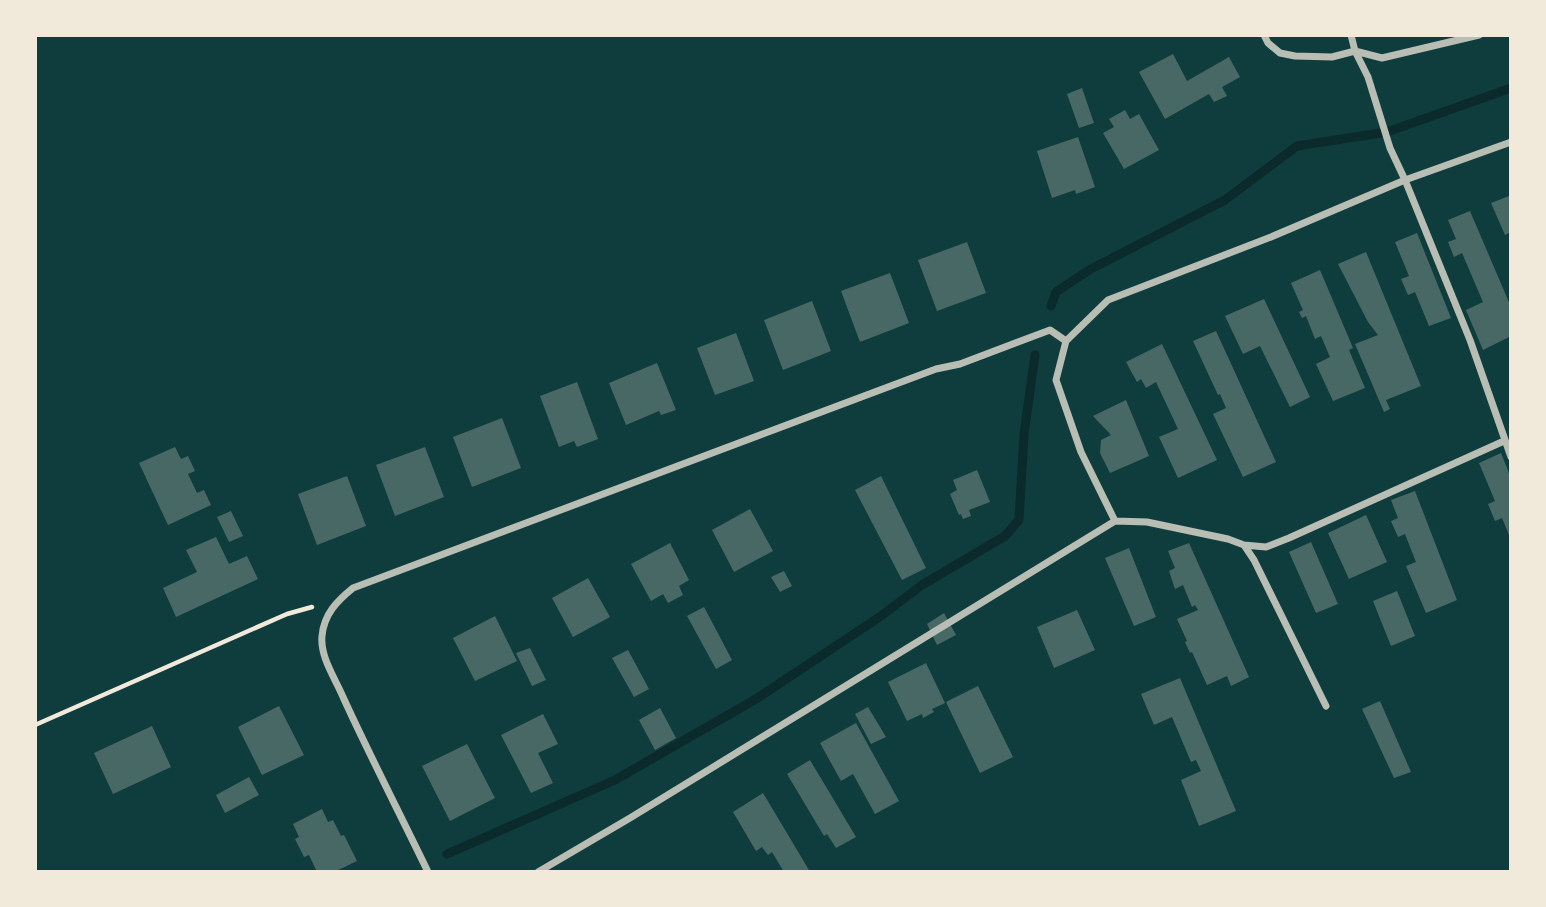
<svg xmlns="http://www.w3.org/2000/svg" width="1546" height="907" viewBox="0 0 1546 907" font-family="Jost,sans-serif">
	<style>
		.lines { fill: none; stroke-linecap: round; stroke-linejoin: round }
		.stream { stroke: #0a2a2b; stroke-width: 9 }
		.building { fill: #486865 }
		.path { stroke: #f1e9da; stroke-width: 4.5 }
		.minor { stroke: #b8beb3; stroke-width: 7 }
	</style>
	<rect width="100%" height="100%" fill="#0f3d3e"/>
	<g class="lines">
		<path class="stream" d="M 1051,306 L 1056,292 L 1089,270 L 1225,200 L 1297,146 L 1387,132 L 1511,88
			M 447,854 L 615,780 L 756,699 L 881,616 L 922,585 L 1005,536 L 1019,520 L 1024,434 L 1035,355"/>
	</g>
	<path class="building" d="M 1173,54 L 1187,81 L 1229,57 L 1240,77 L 1222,87 L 1227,96 L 1214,102 L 1209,94 L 1165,119 L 1139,72 Z
		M 1082,88 L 1094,123 L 1079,128 L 1067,94 Z
		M 1125,110 L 1130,119 L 1139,114 L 1159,150 L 1124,169 L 1103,133 L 1114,127 L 1109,119 Z
		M 1078,137 L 1095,187 L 1076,194 L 1075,190 L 1052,198 L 1037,151 Z
		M 1509,196 L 1511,201 L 1511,232 L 1505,235 L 1491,203 Z
		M 1470,211 L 1511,307 L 1511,336 L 1483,350 L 1466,310 L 1483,302 L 1462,253 L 1454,257 L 1448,242 L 1456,239 L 1448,220 Z
		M 1417,233 L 1451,318 L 1429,326 L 1415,292 L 1408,295 L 1401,279 L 1409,276 L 1395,242 Z
		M 967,242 L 986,293 L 937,311 L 918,260 Z
		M 1366,252 L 1421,386 L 1386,400 L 1390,409 L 1384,412 L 1355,344 L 1378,335 L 1368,322 L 1338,264 Z
		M 1320,270 L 1353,348 L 1349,350 L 1365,388 L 1333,401 L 1316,364 L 1330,357 L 1321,336 L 1315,339 L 1306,316 L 1302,318 L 1299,312 L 1303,310 L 1291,283 Z
		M 890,273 L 909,323 L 860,342 L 841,291 Z
		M 1264,299 L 1310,397 L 1290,407 L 1260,346 L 1243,354 L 1225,316 Z
		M 812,301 L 831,351 L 783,370 L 764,320 Z
		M 1216,331 L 1276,462 L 1243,477 L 1213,414 L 1226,408 L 1220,394 L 1218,395 L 1193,341 Z
		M 736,333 L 754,381 L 715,395 L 697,348 Z
		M 1162,344 L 1217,460 L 1178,478 L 1159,437 L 1178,429 L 1156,382 L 1146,388 L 1141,379 L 1137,382 L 1126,362 Z
		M 657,363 L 676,410 L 661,415 L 659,411 L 626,425 L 609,383 Z
		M 577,382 L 598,439 L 577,447 L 574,441 L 559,447 L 540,396 Z
		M 1126,400 L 1149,456 L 1110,473 L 1100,453 L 1101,440 L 1111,435 L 1093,416 Z
		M 502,418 L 521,468 L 472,487 L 453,437 Z
		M 175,447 L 181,459 L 188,456 L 195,471 L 188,474 L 197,493 L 204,490 L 211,505 L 168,525 L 139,463 Z
		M 425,447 L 444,497 L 395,516 L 376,465 Z
		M 1501,453 L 1511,478 L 1511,540 L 1502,518 L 1495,521 L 1488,504 L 1495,501 L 1479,463 Z
		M 977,470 L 990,502 L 969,510 L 971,516 L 963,519 L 961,514 L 959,515 L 950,494 L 957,490 L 953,480 Z
		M 347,476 L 366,526 L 317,545 L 298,494 Z
		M 881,476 L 926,568 L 902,580 L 855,490 Z
		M 1415,491 L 1457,600 L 1426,613 L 1406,566 L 1416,562 L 1405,534 L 1398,537 L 1391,521 L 1398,518 L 1391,500 Z
		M 750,509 L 773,551 L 734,572 L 712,530 Z
		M 231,511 L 243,536 L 229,542 L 217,517 Z
		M 1366,515 L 1387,562 L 1349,579 L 1328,533 Z
		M 216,537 L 229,564 L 247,556 L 258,579 L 176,617 L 163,588 L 197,572 L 186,550 Z
		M 1311,542 L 1338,604 L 1316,613 L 1289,552 Z
		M 670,543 L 689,580 L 679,586 L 683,595 L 668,603 L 663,594 L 651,601 L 631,564 Z
		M 1189,543 L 1249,677 L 1231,686 L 1227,676 L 1207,685 L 1192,652 L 1190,653 L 1185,642 L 1187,641 L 1177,619 L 1198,610 L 1195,605 L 1192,607 L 1183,585 L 1175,589 L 1169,571 L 1175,568 L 1168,551 Z
		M 1129,548 L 1156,617 L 1134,626 L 1105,558 Z
		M 784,571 L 792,586 L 780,592 L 771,577 Z
		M 588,578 L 610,617 L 573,637 L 552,598 Z
		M 1397,591 L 1415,636 L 1391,646 L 1373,601 Z
		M 704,607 L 732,660 L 716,669 L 687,616 Z
		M 1077,610 L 1095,650 L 1054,668 L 1037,627 Z
		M 944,613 L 956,635 L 937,645 L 927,624 Z
		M 495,616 L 517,661 L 475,681 L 453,638 Z
		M 530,648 L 546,680 L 532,686 L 516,653 Z
		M 628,650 L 649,689 L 634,697 L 612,658 Z
		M 926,663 L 945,703 L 932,709 L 934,712 L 923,718 L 922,714 L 907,721 L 888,682 Z
		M 1180,678 L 1236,811 L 1199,826 L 1181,780 L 1201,771 L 1196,760 L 1191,762 L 1172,717 L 1154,725 L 1141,694 Z
		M 978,686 L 1013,757 L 980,773 L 946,702 Z
		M 1380,701 L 1411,772 L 1394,778 L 1362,709 Z
		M 279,706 L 304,755 L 262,775 L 238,727 Z
		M 868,707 L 886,737 L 871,744 L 855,714 Z
		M 660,708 L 676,738 L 655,750 L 639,720 Z
		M 543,714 L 558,744 L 538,753 L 553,783 L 531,793 L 501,735 Z
		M 856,723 L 899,801 L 875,814 L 853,774 L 841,781 L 820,743 Z
		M 152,726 L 171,767 L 113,794 L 94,753 Z
		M 467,744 L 495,798 L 450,821 L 422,766 Z
		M 810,760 L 856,837 L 836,848 L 827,834 L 824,836 L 787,774 Z
		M 249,777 L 259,795 L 225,813 L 216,795 Z
		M 763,793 L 806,865 L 810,872 L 784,872 L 772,852 L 768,855 L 762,847 L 756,851 L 733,812 Z
		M 322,809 L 328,822 L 333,820 L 341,836 L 344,835 L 357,861 L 334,872 L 317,872 L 309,855 L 304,857 L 295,839 L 299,837 L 293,824 Z"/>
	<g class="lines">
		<path class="path" d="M 35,725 L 287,614 L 312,607"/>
		<path class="minor" d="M 1264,35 L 1268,43 L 1280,53 L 1295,56 L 1332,57 L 1355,51 L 1382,58 L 1479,35
			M 1351,35 L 1355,51 L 1368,77 L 1390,148 L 1405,180 L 1470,340 L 1511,457
			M 1115,521 L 1147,522 L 1228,539 L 1244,545 L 1254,560 L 1326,706
			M 1244,545 L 1266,547 L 1289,538 L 1504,441
			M 428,872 C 400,814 370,756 343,697 C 335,678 320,657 322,636 C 324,614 337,601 353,588 L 936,369 L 960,364 L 1050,330 L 1066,341 L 1108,300 L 1271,237 L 1405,180 L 1511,142
			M 538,872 L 630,818 L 1115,521 L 1081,452 L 1056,380 L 1066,341"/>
	</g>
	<rect width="1546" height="907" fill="none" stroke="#f1e9da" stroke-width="74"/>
</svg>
